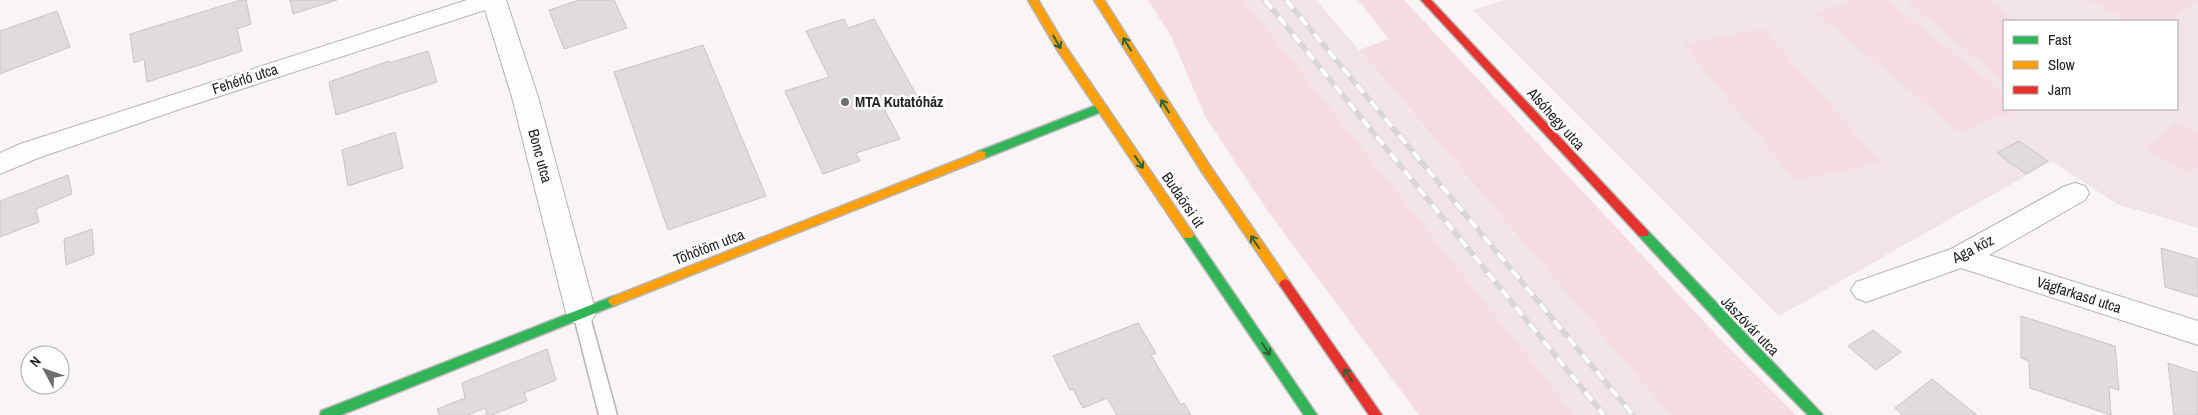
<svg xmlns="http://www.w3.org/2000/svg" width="2198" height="415" viewBox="0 0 2198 415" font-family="'Archivo Narrow',sans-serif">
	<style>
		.built { fill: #f0e4e6; fill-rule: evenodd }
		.green { fill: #f6dce1 }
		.building { fill: #e0dcdc; stroke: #c8c5c5 }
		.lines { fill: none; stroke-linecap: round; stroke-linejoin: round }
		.lane-casing { stroke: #b6b3b4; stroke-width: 3 }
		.street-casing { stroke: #b6b3b4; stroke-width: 2 }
		.fast-casing { stroke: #b6b3b4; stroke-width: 3 }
		.slow-casing { stroke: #b6b3b4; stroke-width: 3 }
		.jam-casing { stroke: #b6b3b4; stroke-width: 3 }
		.lane { fill: #fefdfe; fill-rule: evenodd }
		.street { fill: #fefdfe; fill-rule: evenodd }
		.fast { fill: #30b455; fill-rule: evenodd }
		.slow { fill: #ff9f0a; fill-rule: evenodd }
		.jam { fill: #e5322d; fill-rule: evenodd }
		.rail-casing { stroke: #d8d6d6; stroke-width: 5.5 }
		.rail { stroke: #fff; stroke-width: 4; stroke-dasharray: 11; stroke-linecap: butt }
		.oneway { stroke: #2a6439 }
		.poi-dot { fill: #6f6c6c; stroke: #fff; stroke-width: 2 }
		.labels { text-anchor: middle; stroke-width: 5; stroke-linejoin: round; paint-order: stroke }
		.street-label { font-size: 15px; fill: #252222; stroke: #fff }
		.poi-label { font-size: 15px; font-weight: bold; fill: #252222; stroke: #fff; text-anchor: start }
	</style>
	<rect width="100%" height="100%" fill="#f9f4f5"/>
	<path class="built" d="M 1244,0 L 1316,0 L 1670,415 L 1575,415 Z
		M 1505,0 L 2198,0 L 2198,228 L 2117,204 L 2052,161 L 1779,316 L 1473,10 ZM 2004,21 L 2177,21 L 2177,109 L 2004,109 Z"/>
	<path class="green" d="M 1148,0 L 1244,0 L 1575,415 L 1419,415 L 1267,210 L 1206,118 L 1171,36 Z
		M 1358,0 L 1404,0 L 1723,342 L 1796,415 L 1670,415 L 1359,50 L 1389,39 Z
		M 1855,0 L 1886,0 L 2004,93 L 2004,109 L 2021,109 L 1959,132 L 1816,13 Z
		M 1910,0 L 1988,0 L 2015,21 L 2004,21 L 2004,82 L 1907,1 Z
		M 2089,0 L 2198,0 L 2170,21 L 2128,21 Z
		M 1763,29 L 1882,163 L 1795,180 L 1683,44 Z
		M 2177,122 L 2198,134 L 2198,167 L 2189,174 L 2145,147 Z"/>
	<path class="building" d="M 241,0 L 246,0 L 251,24 L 237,29 L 242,51 L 147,82 L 144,59 L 134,63 L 130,34 Z
		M 290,0 L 337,0 L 293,14 Z
		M 579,0 L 614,0 L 627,28 L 564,49 L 549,10 Z
		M 57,11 L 70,47 L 0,74 L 0,31 Z
		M 844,19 L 848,28 L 874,19 L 917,96 L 883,107 L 900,139 L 856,153 L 860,161 L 823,174 L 785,91 L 829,77 L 806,31 Z
		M 703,45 L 766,196 L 668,230 L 614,72 Z
		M 428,51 L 437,82 L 336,115 L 329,82 L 389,61 L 389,63 Z
		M 395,132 L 403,168 L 348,186 L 342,150 Z
		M 2019,141 L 2048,161 L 2026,174 L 1997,153 Z
		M 68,175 L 72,194 L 36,209 L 39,222 L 0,237 L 0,201 Z
		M 92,229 L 94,254 L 66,265 L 64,239 Z
		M 2161,248 L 2198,259 L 2198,297 L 2165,287 Z
		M 2021,316 L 2115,346 L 2119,390 L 2109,387 L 2111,415 L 2030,388 L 2029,361 L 2021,358 Z
		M 1138,323 L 1156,353 L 1151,355 L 1181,405 L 1184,403 L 1191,415 L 1117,415 L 1107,398 L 1083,408 L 1073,389 L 1070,390 L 1053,356 Z
		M 1873,330 L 1901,352 L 1876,370 L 1848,346 Z
		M 547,349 L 556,380 L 524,393 L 527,401 L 492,415 L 487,415 L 485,408 L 468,415 L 439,415 L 437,409 L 465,398 L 462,383 Z
		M 2168,363 L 2198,373 L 2198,415 L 2174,415 Z
		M 1932,379 L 1977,415 L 1903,415 L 1895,408 Z"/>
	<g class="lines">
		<g class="lane-casing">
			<path id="lane" d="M 581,306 L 587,308 L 589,313 L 617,415 L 599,415 L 573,313 L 575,308 Z"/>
		</g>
		<g class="street-casing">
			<path id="street" d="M 467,0 L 506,0 L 538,97 L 596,313 L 591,322 L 581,325 L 571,322 L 566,313 L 512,97 L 485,10 L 180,109 L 38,158 L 0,174 L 0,153 L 20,144 Z
				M 2075,183 L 2085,186 L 2089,193 L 2085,200 L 1989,255 L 2198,321 L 2198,345 L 1961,268 L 1866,302 L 1856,298 L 1851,290 L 1856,282 L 1951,249 L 2065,186 Z"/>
		</g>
		<g class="fast-casing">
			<path id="fast" d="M 1102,103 L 1107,107 L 1106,110 L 985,158 L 981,159 L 976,155 L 977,152 Z
				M 1643,229 L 1647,230 L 1823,415 L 1808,415 L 1747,353 L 1639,236 L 1637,233 L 1639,230 Z
				M 1188,231 L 1192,232 L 1317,415 L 1304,415 L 1184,238 L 1182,235 L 1184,232 Z
				M 614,296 L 618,298 L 620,301 L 618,304 L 341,415 L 320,415 L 321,411 Z"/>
		</g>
		<g class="slow-casing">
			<path id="slow" d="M 1028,0 L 1038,0 L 1066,47 L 1192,232 L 1194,235 L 1192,238 L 1184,238 L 1058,51 Z
				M 1094,0 L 1104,0 L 1210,166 L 1289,281 L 1291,284 L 1289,287 L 1281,287 L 1202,172 Z
				M 981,151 L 985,152 L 986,155 L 985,158 L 618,304 L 614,306 L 610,304 L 608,301 L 610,298 Z"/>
		</g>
		<g class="jam-casing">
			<path id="jam" d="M 1421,0 L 1431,0 L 1647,230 L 1649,233 L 1647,236 L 1639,236 Z
				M 1285,279 L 1289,281 L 1382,415 L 1369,415 L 1281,287 L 1279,284 L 1281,281 Z"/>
		</g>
		<use href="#lane" class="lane"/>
		<use href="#street" class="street"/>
		<use href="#fast" class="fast"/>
		<use href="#slow" class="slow"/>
		<use href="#jam" class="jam"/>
		<g class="rail-casing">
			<path id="rail" d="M 1265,0 L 1604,415
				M 1286,0 L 1633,415"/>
		</g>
		<use href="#rail" class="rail"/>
	</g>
	<defs><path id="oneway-shaft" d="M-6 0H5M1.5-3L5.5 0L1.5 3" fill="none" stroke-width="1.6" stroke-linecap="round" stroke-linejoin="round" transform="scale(1.25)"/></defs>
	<g class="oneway">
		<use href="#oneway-shaft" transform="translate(1057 42) rotate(60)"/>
		<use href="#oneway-shaft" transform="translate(1127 44) rotate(-122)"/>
		<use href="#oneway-shaft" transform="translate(1165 106) rotate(-122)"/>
		<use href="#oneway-shaft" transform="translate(1139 162) rotate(56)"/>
		<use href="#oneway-shaft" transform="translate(1255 242) rotate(-124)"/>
		<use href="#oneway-shaft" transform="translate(1266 349) rotate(56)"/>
		<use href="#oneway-shaft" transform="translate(1348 375) rotate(-125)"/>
	</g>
	<circle class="poi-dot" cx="845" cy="102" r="5"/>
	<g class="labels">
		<g class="street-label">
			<text transform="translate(245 79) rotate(-18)" y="5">Fehérló utca</text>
			<text transform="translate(1556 119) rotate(48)" y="5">Alsóhegy utca</text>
			<text transform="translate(540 156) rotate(75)" y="5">Bonc utca</text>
			<text transform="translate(1183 200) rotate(56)" y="5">Budaörsi út</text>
			<text transform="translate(709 247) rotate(-21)" y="5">Töhötöm utca</text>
			<text transform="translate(1973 249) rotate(-27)" y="5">Aga köz</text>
			<text transform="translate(2079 295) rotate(18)" y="5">Vágfarkasd utca</text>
			<text transform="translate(1750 326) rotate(46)" y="5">Jászóvár utca</text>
		</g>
		<g class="poi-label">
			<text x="855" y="107">MTA Kutatóház</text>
		</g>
	</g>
	<rect x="2003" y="20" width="175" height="90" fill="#ffffff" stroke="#a8a7a7"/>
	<rect x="2013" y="36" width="25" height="8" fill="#30b455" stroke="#a8a7a7"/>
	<text x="2048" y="45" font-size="15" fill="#252222">Fast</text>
	<rect x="2013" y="61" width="25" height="8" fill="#ff9f0a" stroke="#a8a7a7"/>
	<text x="2048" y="70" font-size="15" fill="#252222">Slow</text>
	<rect x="2013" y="86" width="25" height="8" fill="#e5322d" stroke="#a8a7a7"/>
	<text x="2048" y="95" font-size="15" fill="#252222">Jam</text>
	<g transform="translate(45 370) rotate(311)"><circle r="24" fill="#ffffff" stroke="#a8a7a7"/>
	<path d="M0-4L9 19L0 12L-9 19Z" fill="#6f6c6c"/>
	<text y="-8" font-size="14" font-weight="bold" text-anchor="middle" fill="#252222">N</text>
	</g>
</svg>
